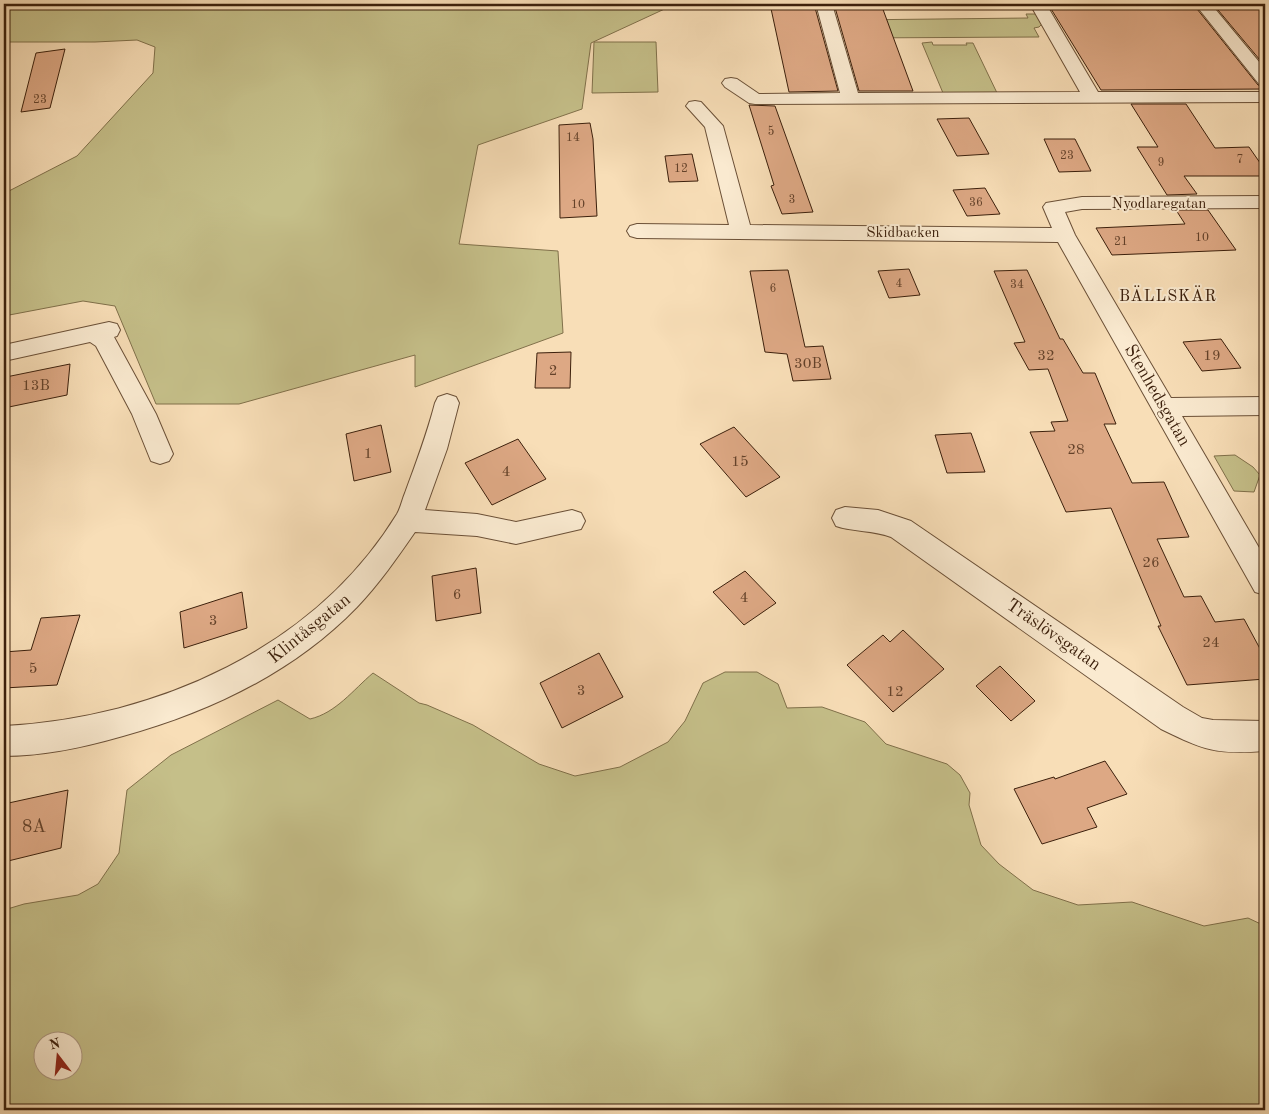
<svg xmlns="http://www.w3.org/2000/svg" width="1269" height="1114" viewBox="0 0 1269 1114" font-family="'Old Standard TT',serif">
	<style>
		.green { fill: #c5bf89; stroke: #80704a; fill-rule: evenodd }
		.building { fill: #dda884; stroke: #3c200c }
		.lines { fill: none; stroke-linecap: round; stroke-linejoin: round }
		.minor-casing { stroke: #6b5037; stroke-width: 2 }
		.minor { fill: #faead0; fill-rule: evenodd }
		.labels { text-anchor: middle; stroke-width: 4; stroke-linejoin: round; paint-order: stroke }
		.far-number-label { font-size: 12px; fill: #64422a }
		.far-street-label { font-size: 15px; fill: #3c200c; stroke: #faead0 }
		.number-label { font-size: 15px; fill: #64422a }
		.far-quarter-label { font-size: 16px; letter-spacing: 1px; fill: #3c200c; stroke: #faead0 }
		.street-label { font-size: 18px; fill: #3c200c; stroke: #faead0 }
		.near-number-label { font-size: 18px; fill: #64422a }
	</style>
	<rect width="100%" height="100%" fill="#f8deb7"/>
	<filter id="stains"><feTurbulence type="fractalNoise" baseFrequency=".004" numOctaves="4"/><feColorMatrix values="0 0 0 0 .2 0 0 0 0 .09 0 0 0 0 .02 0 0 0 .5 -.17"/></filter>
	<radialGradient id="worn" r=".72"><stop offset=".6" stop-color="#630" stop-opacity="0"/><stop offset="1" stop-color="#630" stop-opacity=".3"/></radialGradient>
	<path class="green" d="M 4,4 L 671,4 L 671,6 L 591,43 L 582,109 L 478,145 L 459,244 L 558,251 L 563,333 L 415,387 L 415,355 L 239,404 L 156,404 L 115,306 L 83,301 L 4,316 L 4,213 L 7,192 L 77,156 L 153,73 L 155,47 L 137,40 L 95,42 L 4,42 Z
		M 1026,14 L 1037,14 L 1043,23 L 1039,27 L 1034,28 L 1039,37 L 854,38 L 848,20 L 1028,18 Z
		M 594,42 L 656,42 L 658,92 L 592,93 Z
		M 932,42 L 933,45 L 967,45 L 966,43 L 973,43 L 998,95 L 943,93 L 922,43 Z
		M 1235,455 L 1253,467 L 1260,475 L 1254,492 L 1234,491 L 1214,456 Z
		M 725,672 L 757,672 L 778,684 L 787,708 L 822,707 L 865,722 L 886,744 L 947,764 L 960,775 L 970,793 L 969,805 L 981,845 L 999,864 L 1033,890 L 1078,905 L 1132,902 L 1204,926 L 1248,918 L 1265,926 L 1265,1110 L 4,1110 L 4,910 L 24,904 L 78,895 L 98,884 L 119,853 L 127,790 L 171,755 L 278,700 L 310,719 C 336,713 353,690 373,673 L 419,703 L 427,705 L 473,725 L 539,764 L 575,776 L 620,767 L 668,742 L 685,721 L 703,683 ZM 42,1042 L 72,1042 L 72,1072 L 42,1072 Z"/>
	<path class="building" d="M 770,4 L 814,4 L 838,91 L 789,92 Z
		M 834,4 L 881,4 L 913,91 L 859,91 Z
		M 1048,4 L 1193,4 L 1258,85 L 1265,87 L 1265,89 L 1101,90 Z
		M 1213,4 L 1258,4 L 1265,12 L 1265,66 Z
		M 65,49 L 50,108 L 21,112 L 36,53 Z
		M 1131,104 L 1186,104 L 1215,148 L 1249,147 L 1265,170 L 1265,176 L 1184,176 L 1197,194 L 1167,195 L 1137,147 L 1158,147 Z
		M 749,105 L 775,106 L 813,212 L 782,214 L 771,186 L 774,185 Z
		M 969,118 L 989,154 L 957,156 L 937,119 Z
		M 590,123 L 593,139 L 597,216 L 560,218 L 559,125 Z
		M 1044,139 L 1075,139 L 1091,171 L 1059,172 Z
		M 692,154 L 698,181 L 669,182 L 665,156 Z
		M 985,188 L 1000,214 L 967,216 L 953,190 Z
		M 1176,210 L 1208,210 L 1236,250 L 1112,255 L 1096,228 L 1185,224 Z
		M 909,269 L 920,295 L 889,298 L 878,271 Z
		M 788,270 L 805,347 L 823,346 L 831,379 L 793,381 L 787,354 L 765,352 L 750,271 Z
		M 1027,270 L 1060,339 L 1063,339 L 1083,373 L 1095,373 L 1116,424 L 1104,424 L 1132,483 L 1164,482 L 1189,537 L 1157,539 L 1184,597 L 1201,596 L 1215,622 L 1244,619 L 1265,658 L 1265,679 L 1187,685 L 1158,626 L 1161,626 L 1111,508 L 1066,512 L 1030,432 L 1055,431 L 1051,422 L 1068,421 L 1048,369 L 1029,370 L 1014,343 L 1025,342 L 994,271 Z
		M 1221,339 L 1241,368 L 1202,371 L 1183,342 Z
		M 571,352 L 570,388 L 535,388 L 537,353 Z
		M 70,364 L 67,395 L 4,408 L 6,377 Z
		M 381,425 L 391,472 L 354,481 L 346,434 Z
		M 734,427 L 780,477 L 746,497 L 700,444 Z
		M 971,433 L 985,472 L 947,473 L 935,435 Z
		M 518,439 L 546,479 L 492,505 L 465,463 Z
		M 476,568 L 481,613 L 436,621 L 432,576 Z
		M 745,571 L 776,603 L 744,625 L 713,592 Z
		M 242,592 L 247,628 L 184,648 L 180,612 Z
		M 80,615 L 57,685 L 4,688 L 4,652 L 31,650 L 41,618 Z
		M 903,630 L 944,669 L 893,712 L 847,665 L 883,635 L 890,642 Z
		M 599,653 L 623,697 L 562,728 L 540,683 Z
		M 1000,666 L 1035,701 L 1011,721 L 976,686 Z
		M 1105,761 L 1127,794 L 1087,808 L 1097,827 L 1042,844 L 1014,789 L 1054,777 L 1055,779 Z
		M 68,790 L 61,848 L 4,862 L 4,804 Z"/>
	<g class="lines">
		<g class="minor-casing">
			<path id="minor" d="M 816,4 L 832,4 L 858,93 L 1080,92 L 1030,4 L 1046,4 L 1098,92 L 1265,92 L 1265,102 L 755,104 L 749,103 L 725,87 L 722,83 L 725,79 L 731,78 L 737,79 L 759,94 L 840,93 Z
				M 1195,4 L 1211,4 L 1265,69 L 1265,85 L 1259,84 Z
				M 695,101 L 701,102 L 723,126 L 750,225 L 1052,228 L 1043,207 L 1046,203 L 1082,197 L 1265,196 L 1265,208 L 1082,209 L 1065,212 L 1075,235 L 1171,398 L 1265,397 L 1265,415 L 1182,416 L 1265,558 L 1265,595 L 1255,592 L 1058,242 L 637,238 L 630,236 L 627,231 L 630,226 L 637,224 L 729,225 L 705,127 L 686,106 L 689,102 Z
				M 109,322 L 117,324 L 120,330 L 117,336 L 114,337 L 156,414 L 173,454 L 169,461 L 160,464 L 151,461 L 132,414 L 96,346 L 90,342 L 4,361 L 4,345 Z
				M 447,394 L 456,397 L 459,403 L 447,449 L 425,510 L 477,514 L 516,522 L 572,510 L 581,513 L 585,521 L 581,529 L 516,544 L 477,536 L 415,532 C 397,558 379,584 357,607 C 294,672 210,712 123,736 C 85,747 44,756 4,756 L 4,726 C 157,718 315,648 397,514 C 401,507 402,500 405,493 C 416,463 427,434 435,403 L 438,397 Z
				M 845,507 L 878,510 L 911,521 L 1183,707 L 1202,718 L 1213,720 L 1265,721 L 1265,751 C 1216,755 1204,750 1161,729 L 891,537 C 873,530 854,532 836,526 L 832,518 L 836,510 Z"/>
		</g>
		<use href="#minor" class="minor"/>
	</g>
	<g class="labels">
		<g class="far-number-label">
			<text x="40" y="103">23</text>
			<text x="771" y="135">5</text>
			<text x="573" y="141">14</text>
			<text x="1067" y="159">23</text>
			<text x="1240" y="163">7</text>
			<text x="1161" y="166">9</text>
			<text x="681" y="172">12</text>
			<text x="792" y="203">3</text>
			<text x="976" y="206">36</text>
			<text x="578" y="208">10</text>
			<text x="1202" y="241">10</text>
			<text x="1121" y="245">21</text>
			<text x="899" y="287">4</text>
			<text x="1017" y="288">34</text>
			<text x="773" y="292">6</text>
		</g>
		<g class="far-street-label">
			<text x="1159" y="208">Nyodlaregatan</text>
			<text x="903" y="237">Skidbacken</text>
		</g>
		<g class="number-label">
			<text x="1046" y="360">32</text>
			<text x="1212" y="360">19</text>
			<text x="808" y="368">30B</text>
			<text x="553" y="375">2</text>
			<text x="36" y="390">13B</text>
			<text x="1076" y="454">28</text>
			<text x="368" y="458">1</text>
			<text x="740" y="466">15</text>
			<text x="506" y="476">4</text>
			<text x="1151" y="567">26</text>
			<text x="457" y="599">6</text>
			<text x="744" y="602">4</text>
			<text x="213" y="625">3</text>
			<text x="1211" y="647">24</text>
			<text x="33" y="673">5</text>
			<text x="581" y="695">3</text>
			<text x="895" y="696">12</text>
		</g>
		<g class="far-quarter-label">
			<text x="1168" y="301">BÄLLSKÄR</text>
		</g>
		<g class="street-label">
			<text transform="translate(1158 395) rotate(60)" y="6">Stenhedsgatan</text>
			<text transform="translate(309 628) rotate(-39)" y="6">Klintåsgatan</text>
			<text transform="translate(1054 634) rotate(35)" y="6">Träslövsgatan</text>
		</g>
		<g class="near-number-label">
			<text x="34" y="832">8A</text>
		</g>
	</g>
	<rect width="1269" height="1114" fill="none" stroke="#f8deb7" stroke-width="20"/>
	<rect x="5" y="5" width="1259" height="1104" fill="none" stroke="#3c200c" stroke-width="2.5"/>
	<rect x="10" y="10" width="1249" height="1094" fill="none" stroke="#3c200c"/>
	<g transform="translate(58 1056) rotate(344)"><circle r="24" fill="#faead0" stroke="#ae9982"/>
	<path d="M0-4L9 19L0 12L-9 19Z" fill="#8f2418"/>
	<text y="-8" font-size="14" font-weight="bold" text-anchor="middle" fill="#3c200c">N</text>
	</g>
	<rect width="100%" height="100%" filter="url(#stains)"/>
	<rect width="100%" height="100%" fill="url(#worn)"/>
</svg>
